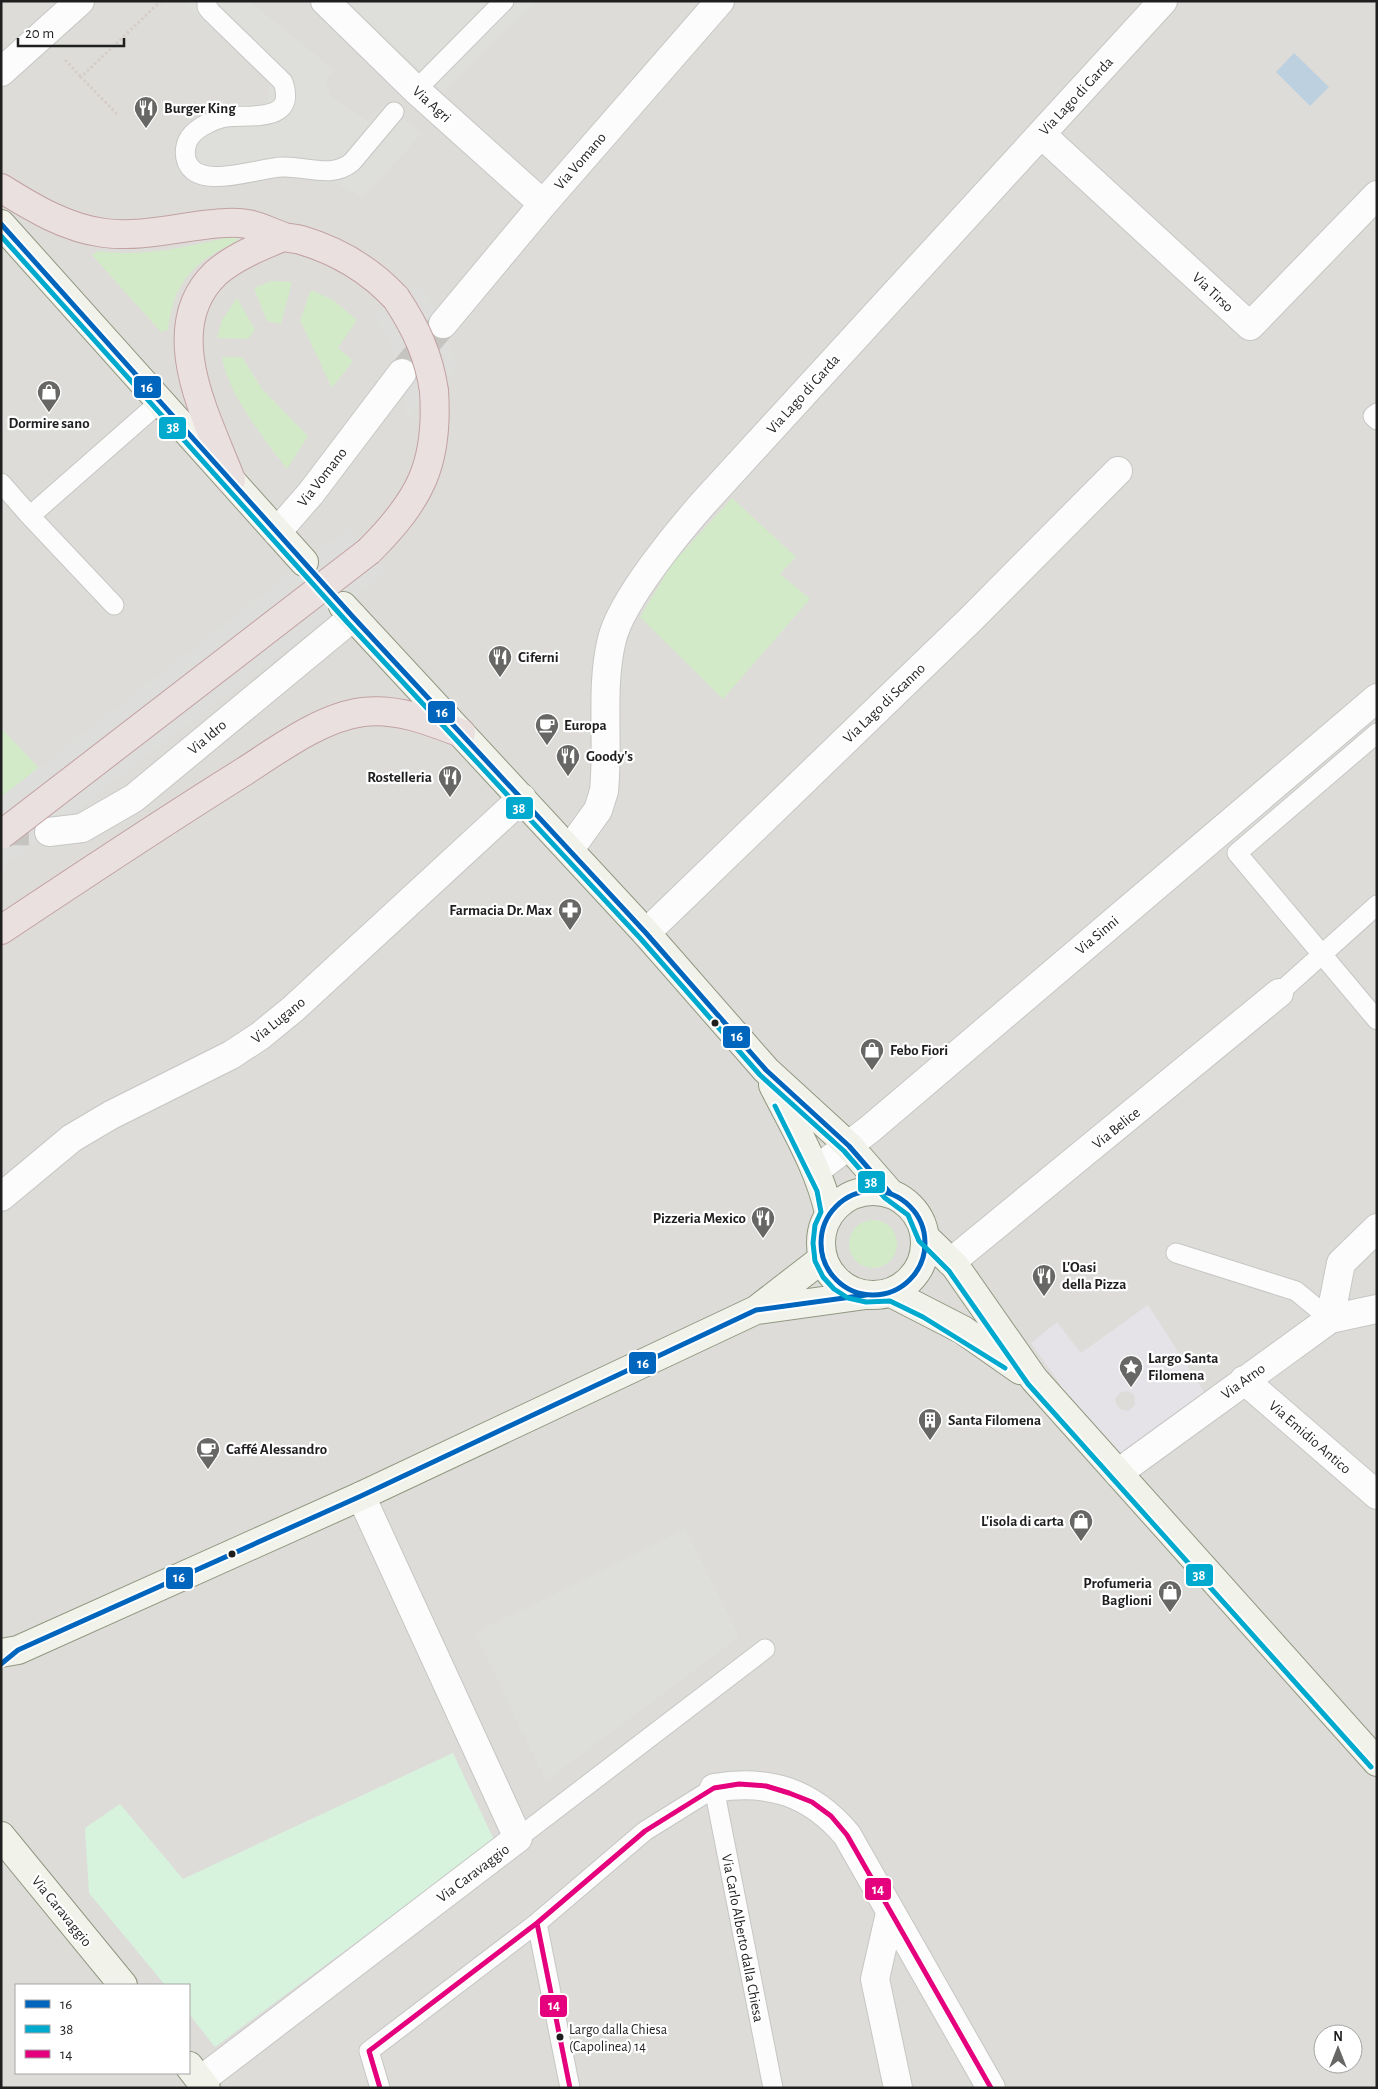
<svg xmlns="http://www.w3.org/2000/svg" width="1378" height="2089" viewBox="0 0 1378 2089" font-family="'Alegreya Sans',sans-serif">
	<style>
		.residential { fill: #dddcd9; fill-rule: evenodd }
		.grass { fill: #d3eac8 }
		.park { fill: #d7f3de }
		.parking { fill: #dededb }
		.plaza { fill: #e5e3e7; fill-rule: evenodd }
		.water { fill: #bdd0e0 }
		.pier { fill: #dddddb }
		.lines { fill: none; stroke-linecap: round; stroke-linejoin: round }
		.street-tunnel { stroke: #c5c4c0; stroke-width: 28; stroke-dasharray: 28 14; stroke-linecap: butt }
		.lane-casing { stroke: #c6c6c4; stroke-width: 21 }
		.street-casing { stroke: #c6c6c4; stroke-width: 30 }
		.secondary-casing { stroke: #919880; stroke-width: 30 }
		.highway-casing { stroke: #c2a1a2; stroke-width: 30 }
		.path { stroke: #d7cdc8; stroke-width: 3; stroke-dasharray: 2.5 2.5; stroke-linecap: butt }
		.lane { stroke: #fcfcfc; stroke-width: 19 }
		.street { stroke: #fcfcfc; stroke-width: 28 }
		.secondary { stroke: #f1f3eb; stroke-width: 28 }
		.highway { stroke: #ebe0e0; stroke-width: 28 }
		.highway-bridge-casing { stroke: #c2a1a2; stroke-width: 30; stroke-linecap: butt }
		.highway-bridge { stroke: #ebe0e0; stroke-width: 28 }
		.bus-1-casing { stroke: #fff; stroke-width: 9 }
		.bus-2-casing { stroke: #fff; stroke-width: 9 }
		.bus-3-casing { stroke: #fff; stroke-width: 9 }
		.bus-1 { stroke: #0065bd; stroke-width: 5 }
		.bus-2 { stroke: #00a9ce; stroke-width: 5 }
		.bus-3 { stroke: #e5007d; stroke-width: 5 }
		.bus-dot { fill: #1f1f1f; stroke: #fff; stroke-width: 2 }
		.labels { text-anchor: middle; stroke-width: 4.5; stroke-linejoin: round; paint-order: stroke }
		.bus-label { font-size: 14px; fill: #1f1f1f; stroke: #fff; text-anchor: start }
		.street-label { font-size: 15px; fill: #1f1f1f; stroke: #fff }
		.poi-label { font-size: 15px; font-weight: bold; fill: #1f1f1f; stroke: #fff; text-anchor: start }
		.line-badge { stroke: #fff; stroke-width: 2 }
		.badge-label { font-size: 14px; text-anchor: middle; font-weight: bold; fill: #fff }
	</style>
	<rect width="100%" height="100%" fill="#eeede8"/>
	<path class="residential" d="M 1,1 L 1377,1 L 1377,2088 L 1,2088 ZM 16,1985 L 189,1985 L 189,2073 L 16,2073 ZM 1323,2034 L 1353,2034 L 1353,2064 L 1323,2064 Z"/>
	<path class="grass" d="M 234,236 L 239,241 C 195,260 174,280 168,330 L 161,332 L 92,255 L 98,251 C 144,258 189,246 234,236 Z
		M 271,281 L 292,282 L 281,324 L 267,321 L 254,288 Z
		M 311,290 L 333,300 L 357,320 L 338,348 L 353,361 L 332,388 L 300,320 Z
		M 237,298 L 255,330 L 248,339 L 217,338 L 222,320 Z
		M 222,357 L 242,357 L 262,389 L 308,436 L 287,469 C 265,441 227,392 222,357 Z
		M 732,498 L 796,557 L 780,574 L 810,599 L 723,699 L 640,617 L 672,564 Z
		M 1,728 L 39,768 L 1,797 Z
		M849 1244a24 24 0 1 1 48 0a24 24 0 1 1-48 0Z"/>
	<path class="park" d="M 453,1753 L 494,1840 L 215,2047 L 189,2014 L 189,1985 L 165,1985 L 89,1893 L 85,1828 L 120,1804 L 183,1879 Z"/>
	<path class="parking" d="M 183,1 L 249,1 L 334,70 L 326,81 L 332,97 L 368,121 L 384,104 L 422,133 L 363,198 L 321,174 L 264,174 L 197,185 L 177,171 L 175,145 L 219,104 L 267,104 L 269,83 Z
		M 347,1 L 536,1 L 443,92 Z
		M 685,1529 L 739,1637 L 546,1781 L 475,1633 Z"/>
	<path class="plaza" d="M 1148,1305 L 1210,1401 L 1119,1469 L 1062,1402 L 1060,1384 L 1031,1343 L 1057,1322 L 1081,1353 ZM 1128,1391 L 1134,1395 L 1135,1405 L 1128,1411 L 1122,1410 L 1117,1406 L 1115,1399 L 1121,1392 Z"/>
	<path class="water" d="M 1294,53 L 1329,87 L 1310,106 L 1276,72 Z"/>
	<path class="pier" d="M 416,282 L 430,300 L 443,324 L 457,368 L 406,420 L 405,387 L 402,373 L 386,334 L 373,317 Z
		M 349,527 L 386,572 L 1,869 L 1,797 Z"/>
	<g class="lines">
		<path class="street-tunnel" d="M 402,373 L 443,324
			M 1,831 L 49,832"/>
		<g class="lane-casing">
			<path id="lane" d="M 207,1 L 207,7 L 211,12 L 283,82 C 297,124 249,114 226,117 C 215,119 197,127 190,137 C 185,144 184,154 187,162 C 199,191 257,168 282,167 C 306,166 332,179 352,162 L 394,112
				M 416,90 L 504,1
				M 1377,413 L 1373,416 L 1377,420
				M 1,483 L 30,516 L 161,401
				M 30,516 L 114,605
				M 1377,733 L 1237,853 L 1377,1020
				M 1279,993 L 1377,905
				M 1176,1253 L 1296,1291 L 1330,1319
				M 518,1838 L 765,1649
				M 537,1923 L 570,2088
				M 380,2088 L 369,2051 L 537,1923 L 645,1831 L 714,1788 L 773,2088"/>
		</g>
		<g class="street-casing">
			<path id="street" d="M 325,1 L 416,90 L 543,204
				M 1,72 L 80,1
				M 1041,134 L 1250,326 L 1377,195
				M 443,324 L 543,204 L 720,1
				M 277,532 L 311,493 L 402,373
				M 49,832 L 82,828 L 134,798 L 353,617
				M 570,849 L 598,810 L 604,791 C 609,741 600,687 612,639 C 622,599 680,529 708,498 L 1163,1
				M 646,933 L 971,619 L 1118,471
				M 816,1170 L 870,1129 L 1377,698
				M 1,1197 L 72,1138 L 111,1115 L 231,1055 L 260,1036 L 293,1009 L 522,798
				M 951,1262 L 1279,993
				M 1330,1319 L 1341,1263 L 1377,1228
				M 1244,1380 L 1377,1495
				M 1118,1473 L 1330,1319 L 1377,1309
				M 714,1788 C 769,1779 811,1792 847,1835 L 991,2088
				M 890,1913 L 875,1979 L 898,2088
				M 201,2080 L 518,1838 L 361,1496"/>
		</g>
		<g class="secondary-casing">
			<path id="secondary" d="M 1,224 L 304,562
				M 343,606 L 646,933 L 766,1070 L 849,1146 L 890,1193
				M 773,1085 C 794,1127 819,1167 829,1213
				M821 1243a52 52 0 1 1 104 0a52 52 0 1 1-104 0Z
				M 925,1237 L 955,1266 L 1034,1379 L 1377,1762
				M 891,1293 L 963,1330 L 1020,1370
				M 757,1310 L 866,1295
				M 1,1653 L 18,1650 L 361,1496 L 756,1310 L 822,1259
				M 1,1836 L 123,1985
				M 189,2066 L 206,2088"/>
		</g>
		<g class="highway-casing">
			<path id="highway" d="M 1,188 C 33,208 66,228 104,233 C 146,238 184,225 225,223 C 250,221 260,228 282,236 C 288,239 295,238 301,240 C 338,251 370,270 396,298
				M 231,480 C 208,419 157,329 216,273 C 234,257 261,246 283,237
				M 369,551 C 420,500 439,464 434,391
				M 1,930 C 82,876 163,822 245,771 C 279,749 322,717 363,712 C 397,708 430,721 461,733"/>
		</g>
		<path class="path" d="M 65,60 L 81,77
			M 117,114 L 81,77 L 161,1"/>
		<use href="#lane" class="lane"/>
		<use href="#street" class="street"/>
		<use href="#secondary" class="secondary"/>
		<use href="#highway" class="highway"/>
		<g class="highway-bridge-casing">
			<path id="highway-bridge" d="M 396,298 C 416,328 429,356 434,391
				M 1,835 L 369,551"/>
		</g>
		<use href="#highway-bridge" class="highway-bridge"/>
		<g class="bus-1-casing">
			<path id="bus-1" d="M 1,224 L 353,617 L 646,933 L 766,1070 L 849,1146 L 890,1193
				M821 1243a52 52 0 1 1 104 0a52 52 0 1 1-104 0Z
				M 1,1664 L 18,1650 L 361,1496 L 756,1310 L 866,1295"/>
		</g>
		<g class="bus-2-casing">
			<path id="bus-2" d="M 1,236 L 347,622 L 640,938 L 760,1075 L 844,1151 L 885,1198 L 908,1215 L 919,1241 L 949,1271 L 1028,1384 L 1371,1767
				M 775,1106 L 817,1191 L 821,1212 L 815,1225 L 813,1243 L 815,1261 L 823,1277 L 834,1289 L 848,1298 L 866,1302 L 890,1301 L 923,1317 L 1005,1368"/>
		</g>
		<g class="bus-3-casing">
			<path id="bus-3" d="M 537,1923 L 570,2088
				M 380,2088 L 369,2051 L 537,1923 L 645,1831 L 714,1788 L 739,1784 L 766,1786 L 789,1793 L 812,1802 L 831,1816 L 847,1835 L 991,2088"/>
		</g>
		<use href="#bus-1" class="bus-1"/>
		<use href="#bus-2" class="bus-2"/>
		<use href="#bus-3" class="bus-3"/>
	</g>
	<defs>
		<g id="restaurant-pin" transform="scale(1.25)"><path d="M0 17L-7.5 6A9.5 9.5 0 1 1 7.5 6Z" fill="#676765" stroke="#fff"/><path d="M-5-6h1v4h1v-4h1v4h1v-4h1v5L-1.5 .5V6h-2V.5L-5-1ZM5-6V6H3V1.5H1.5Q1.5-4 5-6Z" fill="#fff"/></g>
		<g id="shop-pin" transform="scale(1.25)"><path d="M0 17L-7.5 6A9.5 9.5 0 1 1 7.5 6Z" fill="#676765" stroke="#fff"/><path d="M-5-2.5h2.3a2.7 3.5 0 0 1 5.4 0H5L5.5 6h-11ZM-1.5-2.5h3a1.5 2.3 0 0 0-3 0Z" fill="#fff"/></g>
		<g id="cafe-pin" transform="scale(1.25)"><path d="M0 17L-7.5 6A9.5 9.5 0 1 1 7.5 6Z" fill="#676765" stroke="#fff"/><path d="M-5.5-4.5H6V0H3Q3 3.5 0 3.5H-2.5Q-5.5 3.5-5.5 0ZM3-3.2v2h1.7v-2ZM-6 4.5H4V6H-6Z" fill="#fff"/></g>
		<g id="pharmacy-pin" transform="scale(1.25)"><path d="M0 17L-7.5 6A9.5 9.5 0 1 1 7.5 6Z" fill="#676765" stroke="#fff"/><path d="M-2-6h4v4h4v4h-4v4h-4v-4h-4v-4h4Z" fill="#fff"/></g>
		<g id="sight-pin" transform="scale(1.25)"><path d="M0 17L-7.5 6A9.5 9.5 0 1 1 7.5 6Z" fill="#676765" stroke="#fff"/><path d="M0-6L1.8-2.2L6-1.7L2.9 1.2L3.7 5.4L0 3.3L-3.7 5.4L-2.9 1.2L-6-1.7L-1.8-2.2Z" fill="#fff"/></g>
		<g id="building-pin" transform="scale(1.25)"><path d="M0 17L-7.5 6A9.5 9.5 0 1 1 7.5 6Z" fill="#676765" stroke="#fff"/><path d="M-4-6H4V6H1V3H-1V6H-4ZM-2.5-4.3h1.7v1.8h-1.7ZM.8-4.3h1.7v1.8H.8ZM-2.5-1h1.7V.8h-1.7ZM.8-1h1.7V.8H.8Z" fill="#fff"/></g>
	</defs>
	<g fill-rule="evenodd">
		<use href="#restaurant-pin" x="146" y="108"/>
		<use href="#shop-pin" x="49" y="392"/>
		<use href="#restaurant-pin" x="500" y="657"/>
		<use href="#cafe-pin" x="547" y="725"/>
		<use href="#restaurant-pin" x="568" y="756"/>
		<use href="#restaurant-pin" x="450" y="777"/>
		<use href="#pharmacy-pin" x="570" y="910"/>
		<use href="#shop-pin" x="872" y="1050"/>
		<use href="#restaurant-pin" x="763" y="1218"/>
		<use href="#restaurant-pin" x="1044" y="1276"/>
		<use href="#sight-pin" x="1131" y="1367"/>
		<use href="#building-pin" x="930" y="1420"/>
		<use href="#cafe-pin" x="208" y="1449"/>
		<use href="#shop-pin" x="1081" y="1521"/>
		<use href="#shop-pin" x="1170" y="1592"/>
	</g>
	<g class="bus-dot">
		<circle cx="715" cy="1023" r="4.5"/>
		<circle cx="232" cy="1554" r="4.5"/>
		<circle cx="560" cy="2037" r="4.5"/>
	</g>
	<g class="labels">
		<g class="bus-label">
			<text x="569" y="2034">Largo dalla Chiesa<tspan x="569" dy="17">(Capolinea) 14</tspan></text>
		</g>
		<g class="street-label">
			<text transform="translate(1076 96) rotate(-47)" y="5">Via Lago di Garda</text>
			<text transform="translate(432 104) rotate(42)" y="5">Via Agri</text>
			<text transform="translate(580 161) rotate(-49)" y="5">Via Vomano</text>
			<text transform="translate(1213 292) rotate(43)" y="5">Via Tirso</text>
			<text transform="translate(803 394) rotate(-48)" y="5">Via Lago di Garda</text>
			<text transform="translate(322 477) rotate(-52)" y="5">Via Vomano</text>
			<text transform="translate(884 703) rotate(-44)" y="5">Via Lago di Scanno</text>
			<text transform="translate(207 737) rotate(-40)" y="5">Via Idro</text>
			<text transform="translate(1097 935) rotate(-40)" y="5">Via Sinni</text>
			<text transform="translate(278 1020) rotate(-39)" y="5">Via Lugano</text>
			<text transform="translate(1116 1128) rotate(-39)" y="5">Via Belice</text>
			<text transform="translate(1243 1381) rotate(-36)" y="5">Via Arno</text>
			<text transform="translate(1310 1437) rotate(41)" y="5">Via Emidio Antico</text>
			<text transform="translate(473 1873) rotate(-37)" y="5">Via Caravaggio</text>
			<text transform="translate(62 1911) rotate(51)" y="5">Via Caravaggio</text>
			<text transform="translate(743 1938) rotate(79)" y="5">Via Carlo Alberto dalla Chiesa</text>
		</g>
		<g class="poi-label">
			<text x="164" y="113">Burger King</text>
			<text x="49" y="428" text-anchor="middle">Dormire sano</text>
			<text x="518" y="662">Ciferni</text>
			<text x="564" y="730">Europa</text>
			<text x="586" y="761">Goody's</text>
			<text x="432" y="782" text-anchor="end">Rostelleria</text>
			<text x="552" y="915" text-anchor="end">Farmacia Dr. Max</text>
			<text x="890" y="1055">Febo Fiori</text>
			<text x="746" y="1223" text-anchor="end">Pizzeria Mexico</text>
			<text x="1062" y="1272">L'Oasi<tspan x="1062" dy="17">della Pizza</tspan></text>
			<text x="1148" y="1363">Largo Santa<tspan x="1148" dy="17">Filomena</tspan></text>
			<text x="948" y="1425">Santa Filomena</text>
			<text x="226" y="1454">Caffé Alessandro</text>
			<text x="1064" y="1526" text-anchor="end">L'isola di carta</text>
			<text x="1152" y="1588" text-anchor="end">Profumeria<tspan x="1152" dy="17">Baglioni</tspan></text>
		</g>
	</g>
	<g class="line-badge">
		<rect x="133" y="375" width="29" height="24" rx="5" fill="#0065bd"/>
		<rect x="158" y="416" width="29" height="24" rx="5" fill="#00a9ce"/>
		<rect x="427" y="700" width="29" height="24" rx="5" fill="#0065bd"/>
		<rect x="505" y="796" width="29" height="24" rx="5" fill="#00a9ce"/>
		<rect x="722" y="1025" width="29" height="24" rx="5" fill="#0065bd"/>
		<rect x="857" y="1170" width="29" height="24" rx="5" fill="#00a9ce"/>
		<rect x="628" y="1351" width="29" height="24" rx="5" fill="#0065bd"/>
		<rect x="1185" y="1563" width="29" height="24" rx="5" fill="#00a9ce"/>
		<rect x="165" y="1566" width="29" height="24" rx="5" fill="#0065bd"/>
		<rect x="864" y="1877" width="28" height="24" rx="5" fill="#e5007d"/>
		<rect x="539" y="1994" width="29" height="24" rx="5" fill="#e5007d"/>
	</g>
	<g class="badge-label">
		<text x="147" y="392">16</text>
		<text x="173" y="432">38</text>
		<text x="442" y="717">16</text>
		<text x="519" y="813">38</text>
		<text x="737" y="1041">16</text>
		<text x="871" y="1187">38</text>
		<text x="643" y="1368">16</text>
		<text x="1199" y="1580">38</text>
		<text x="179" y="1582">16</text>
		<text x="878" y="1894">14</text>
		<text x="554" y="2010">14</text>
	</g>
	<rect width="1378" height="2089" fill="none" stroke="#1f1f1f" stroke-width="5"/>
	<rect x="15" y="1984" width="175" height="90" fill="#ffffff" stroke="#a5a5a5"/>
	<rect x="25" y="2000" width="25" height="8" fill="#0065bd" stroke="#a5a5a5"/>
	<text x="60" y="2009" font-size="15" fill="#1f1f1f">16</text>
	<rect x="25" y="2025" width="25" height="8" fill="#00a9ce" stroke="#a5a5a5"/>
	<text x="60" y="2034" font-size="15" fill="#1f1f1f">38</text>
	<rect x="25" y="2050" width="25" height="8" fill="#e5007d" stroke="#a5a5a5"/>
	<text x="60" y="2059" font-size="15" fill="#1f1f1f">14</text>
	<g transform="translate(1338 2049)"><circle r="24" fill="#ffffff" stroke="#a5a5a5"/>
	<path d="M0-4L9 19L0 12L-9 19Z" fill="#676765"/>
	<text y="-8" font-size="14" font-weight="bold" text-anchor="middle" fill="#1f1f1f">N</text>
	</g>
	<path d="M18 38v8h106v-8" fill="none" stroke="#1f1f1f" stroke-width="2.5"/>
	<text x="25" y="38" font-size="15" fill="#1f1f1f" stroke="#ffffff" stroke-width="4" paint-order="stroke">20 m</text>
</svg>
